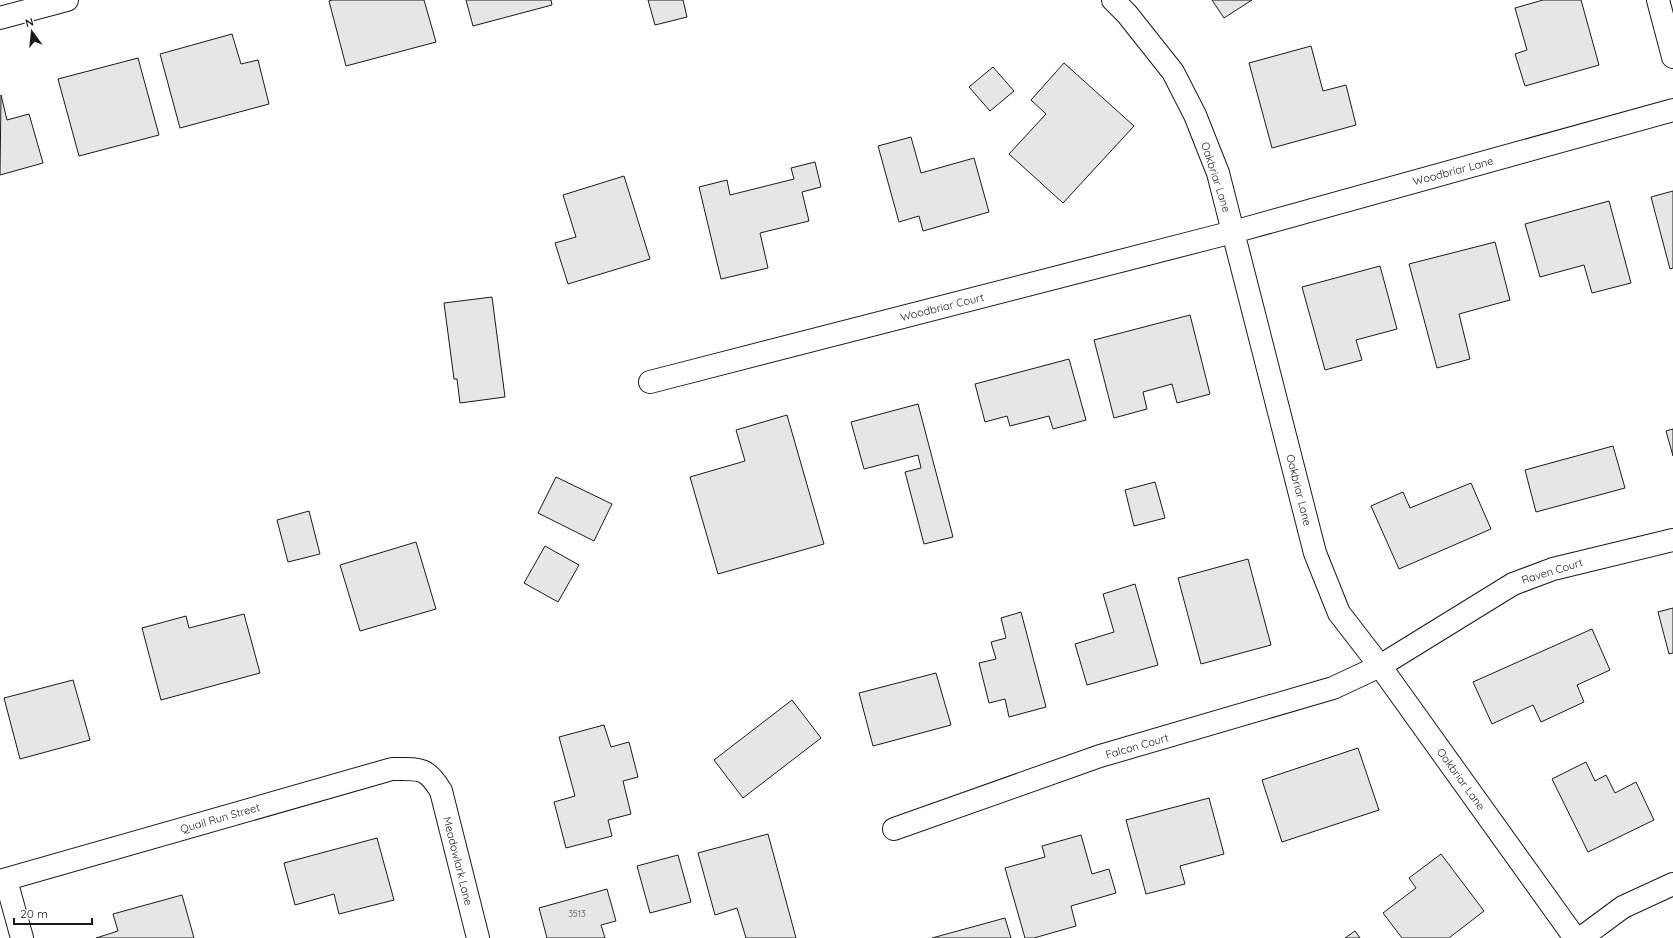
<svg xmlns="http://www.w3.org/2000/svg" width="1673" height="938" viewBox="0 0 1673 938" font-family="Quicksand,sans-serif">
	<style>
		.building { fill: #e6e6e6; stroke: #1a1a1a }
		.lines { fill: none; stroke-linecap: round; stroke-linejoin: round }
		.street-casing { stroke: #1a1a1a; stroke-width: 24 }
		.secondary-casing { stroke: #1a1a1a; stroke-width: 24 }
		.street { stroke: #fff; stroke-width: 22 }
		.secondary { stroke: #fff; stroke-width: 22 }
		.labels { text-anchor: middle; stroke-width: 3; stroke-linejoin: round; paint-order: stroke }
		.number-label { font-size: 9px; fill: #4d4d4d }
		.street-label { font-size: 11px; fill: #1a1a1a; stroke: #fff }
	</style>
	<rect width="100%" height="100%" fill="#fff"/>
	<path class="building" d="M 332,0 L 424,0 L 436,42 L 346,66 L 329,1 Z
		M 466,0 L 551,0 L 552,5 L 473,26 Z
		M 648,0 L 683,0 L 687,17 L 655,25 Z
		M 1212,0 L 1252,0 L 1224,18 Z
		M 1543,0 L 1581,0 L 1599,65 L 1525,86 L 1515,54 L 1527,50 L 1515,8 Z
		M 232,34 L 241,64 L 258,60 L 269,104 L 180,128 L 160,54 Z
		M 1311,46 L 1323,91 L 1346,85 L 1356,125 L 1272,148 L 1249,63 Z
		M 138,58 L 159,135 L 79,156 L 58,79 Z
		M 1064,63 L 1134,126 L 1063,203 L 1009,154 L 1046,114 L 1031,100 Z
		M 993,67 L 1014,91 L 990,111 L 969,87 Z
		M 1,95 L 7,120 L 29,114 L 43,163 L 0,175 Z
		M 911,137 L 921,173 L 974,158 L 989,212 L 923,231 L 919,216 L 899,222 L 878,146 Z
		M 815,162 L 821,187 L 802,192 L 809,221 L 760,233 L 768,268 L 721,279 L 699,187 L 727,180 L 730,195 L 794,179 L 791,168 Z
		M 624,176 L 650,259 L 568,284 L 555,243 L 576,237 L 563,195 Z
		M 1673,191 L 1673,268 L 1670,269 L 1651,197 Z
		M 1609,201 L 1631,283 L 1592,293 L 1584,265 L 1540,277 L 1525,224 Z
		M 1495,242 L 1510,300 L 1459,314 L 1470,359 L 1437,368 L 1409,264 Z
		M 1380,266 L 1397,329 L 1356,340 L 1362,360 L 1325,370 L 1302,287 Z
		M 492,297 L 505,397 L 460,403 L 457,379 L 454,379 L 444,303 Z
		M 1190,315 L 1210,394 L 1177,403 L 1172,384 L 1143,392 L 1147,409 L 1114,418 L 1094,340 Z
		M 1069,359 L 1086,420 L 1053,429 L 1049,416 L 1010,426 L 1007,416 L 985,422 L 975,384 Z
		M 918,404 L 953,537 L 924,544 L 905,472 L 921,468 L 918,455 L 864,469 L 851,422 Z
		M 787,415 L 824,544 L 718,574 L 690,477 L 745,461 L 736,430 Z
		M 1673,429 L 1673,456 L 1666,431 Z
		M 1613,446 L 1625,488 L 1536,512 L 1525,470 Z
		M 556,477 L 612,504 L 594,541 L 538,513 Z
		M 1155,482 L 1165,518 L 1134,526 L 1125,490 Z
		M 1471,483 L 1491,529 L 1399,569 L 1371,506 L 1403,492 L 1410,508 Z
		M 309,511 L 320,554 L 288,562 L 277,520 Z
		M 416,542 L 436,609 L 360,631 L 340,565 Z
		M 545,546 L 579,565 L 558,602 L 524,583 Z
		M 1248,559 L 1271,645 L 1201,664 L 1178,578 Z
		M 1135,584 L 1158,665 L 1087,685 L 1075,644 L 1114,632 L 1103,594 Z
		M 1673,608 L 1673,653 L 1669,654 L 1658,612 Z
		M 1021,612 L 1046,707 L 1009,717 L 1005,699 L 989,703 L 979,663 L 996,659 L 991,642 L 1006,638 L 1001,618 Z
		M 244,614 L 260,673 L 161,700 L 142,628 L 186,616 L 189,628 Z
		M 1592,629 L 1610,670 L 1577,685 L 1584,702 L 1541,722 L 1533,705 L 1492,724 L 1473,682 Z
		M 936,673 L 951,725 L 873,746 L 859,693 Z
		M 73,680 L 90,740 L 20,759 L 4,698 Z
		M 792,700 L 821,738 L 743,798 L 714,760 Z
		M 604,725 L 611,747 L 629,742 L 638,777 L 623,781 L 631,814 L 608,820 L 612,836 L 566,848 L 554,802 L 575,796 L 559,737 Z
		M 1358,748 L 1379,810 L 1282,842 L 1262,780 Z
		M 1586,762 L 1595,781 L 1606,775 L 1615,793 L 1636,782 L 1654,820 L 1588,852 L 1552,779 Z
		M 1209,798 L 1224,854 L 1180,866 L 1185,884 L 1146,894 L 1126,820 Z
		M 768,834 L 796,938 L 746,938 L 737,908 L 715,915 L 698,853 Z
		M 1081,835 L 1092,874 L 1109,869 L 1116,893 L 1071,906 L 1076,926 L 1034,938 L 1025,938 L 1005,868 L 1045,857 L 1042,846 Z
		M 377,838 L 394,900 L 339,914 L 334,894 L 295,905 L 284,863 Z
		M 1441,854 L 1484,911 L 1449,938 L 1402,938 L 1383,913 L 1416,888 L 1409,878 Z
		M 678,855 L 691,902 L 650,913 L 637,866 Z
		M 607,889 L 616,921 L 601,925 L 605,938 L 547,938 L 539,908 Z
		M 182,895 L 194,938 L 96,938 L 118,931 L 113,914 Z
		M 1005,918 L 1011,938 L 932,938 Z
		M 1355,931 L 1360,938 L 1345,938 Z"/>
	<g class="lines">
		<g class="street-casing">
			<path id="street" d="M 1113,0 L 1127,14 L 1173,72 L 1195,115 L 1218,173 L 1315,553 L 1339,613 L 1380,666 L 1575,938
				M 1658,0 L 1673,57
				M 0,18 L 67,0
				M 650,382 L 1233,232 L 1673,110
				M 894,829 L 1100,756 L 1333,688 L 1380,666 L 1513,584 L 1553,569 L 1673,540
				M 6,880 L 22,938
				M 0,881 L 392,769 C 419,769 426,766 441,791 L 478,938"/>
		</g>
		<g class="secondary-casing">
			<path id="secondary" d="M 1581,938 L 1623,907 L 1673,884"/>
		</g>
		<use href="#street" class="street"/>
		<use href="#secondary" class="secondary"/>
	</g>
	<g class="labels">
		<g class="number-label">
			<text x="577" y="917">3513</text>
		</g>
		<g class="street-label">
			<text transform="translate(1453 171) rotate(-15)" y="4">Woodbriar Lane</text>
			<text transform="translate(1216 177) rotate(72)" y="4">Oakbriar Lane</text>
			<text transform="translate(942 307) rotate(-14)" y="4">Woodbriar Court</text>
			<text transform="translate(1299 490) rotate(76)" y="4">Oakbriar Lane</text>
			<text transform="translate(1552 571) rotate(-17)" y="4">Raven Court</text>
			<text transform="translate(1137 746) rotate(-16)" y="4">Falcon Court</text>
			<text transform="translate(1461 779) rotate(54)" y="4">Oakbriar Lane</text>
			<text transform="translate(220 818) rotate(-16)" y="4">Quail Run Street</text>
			<text transform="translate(458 861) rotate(76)" y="4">Meadowlark Lane</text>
		</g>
	</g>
	<g transform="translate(32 32) rotate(345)" stroke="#ffffff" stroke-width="3" paint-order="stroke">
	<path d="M0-3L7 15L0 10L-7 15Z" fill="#1a1a1a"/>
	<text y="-6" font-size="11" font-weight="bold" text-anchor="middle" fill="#1a1a1a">N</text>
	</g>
	<path d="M14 918v6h78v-6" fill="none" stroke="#1a1a1a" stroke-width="2"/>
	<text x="20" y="918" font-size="12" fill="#1a1a1a" stroke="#ffffff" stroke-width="3" paint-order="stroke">20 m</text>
</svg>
